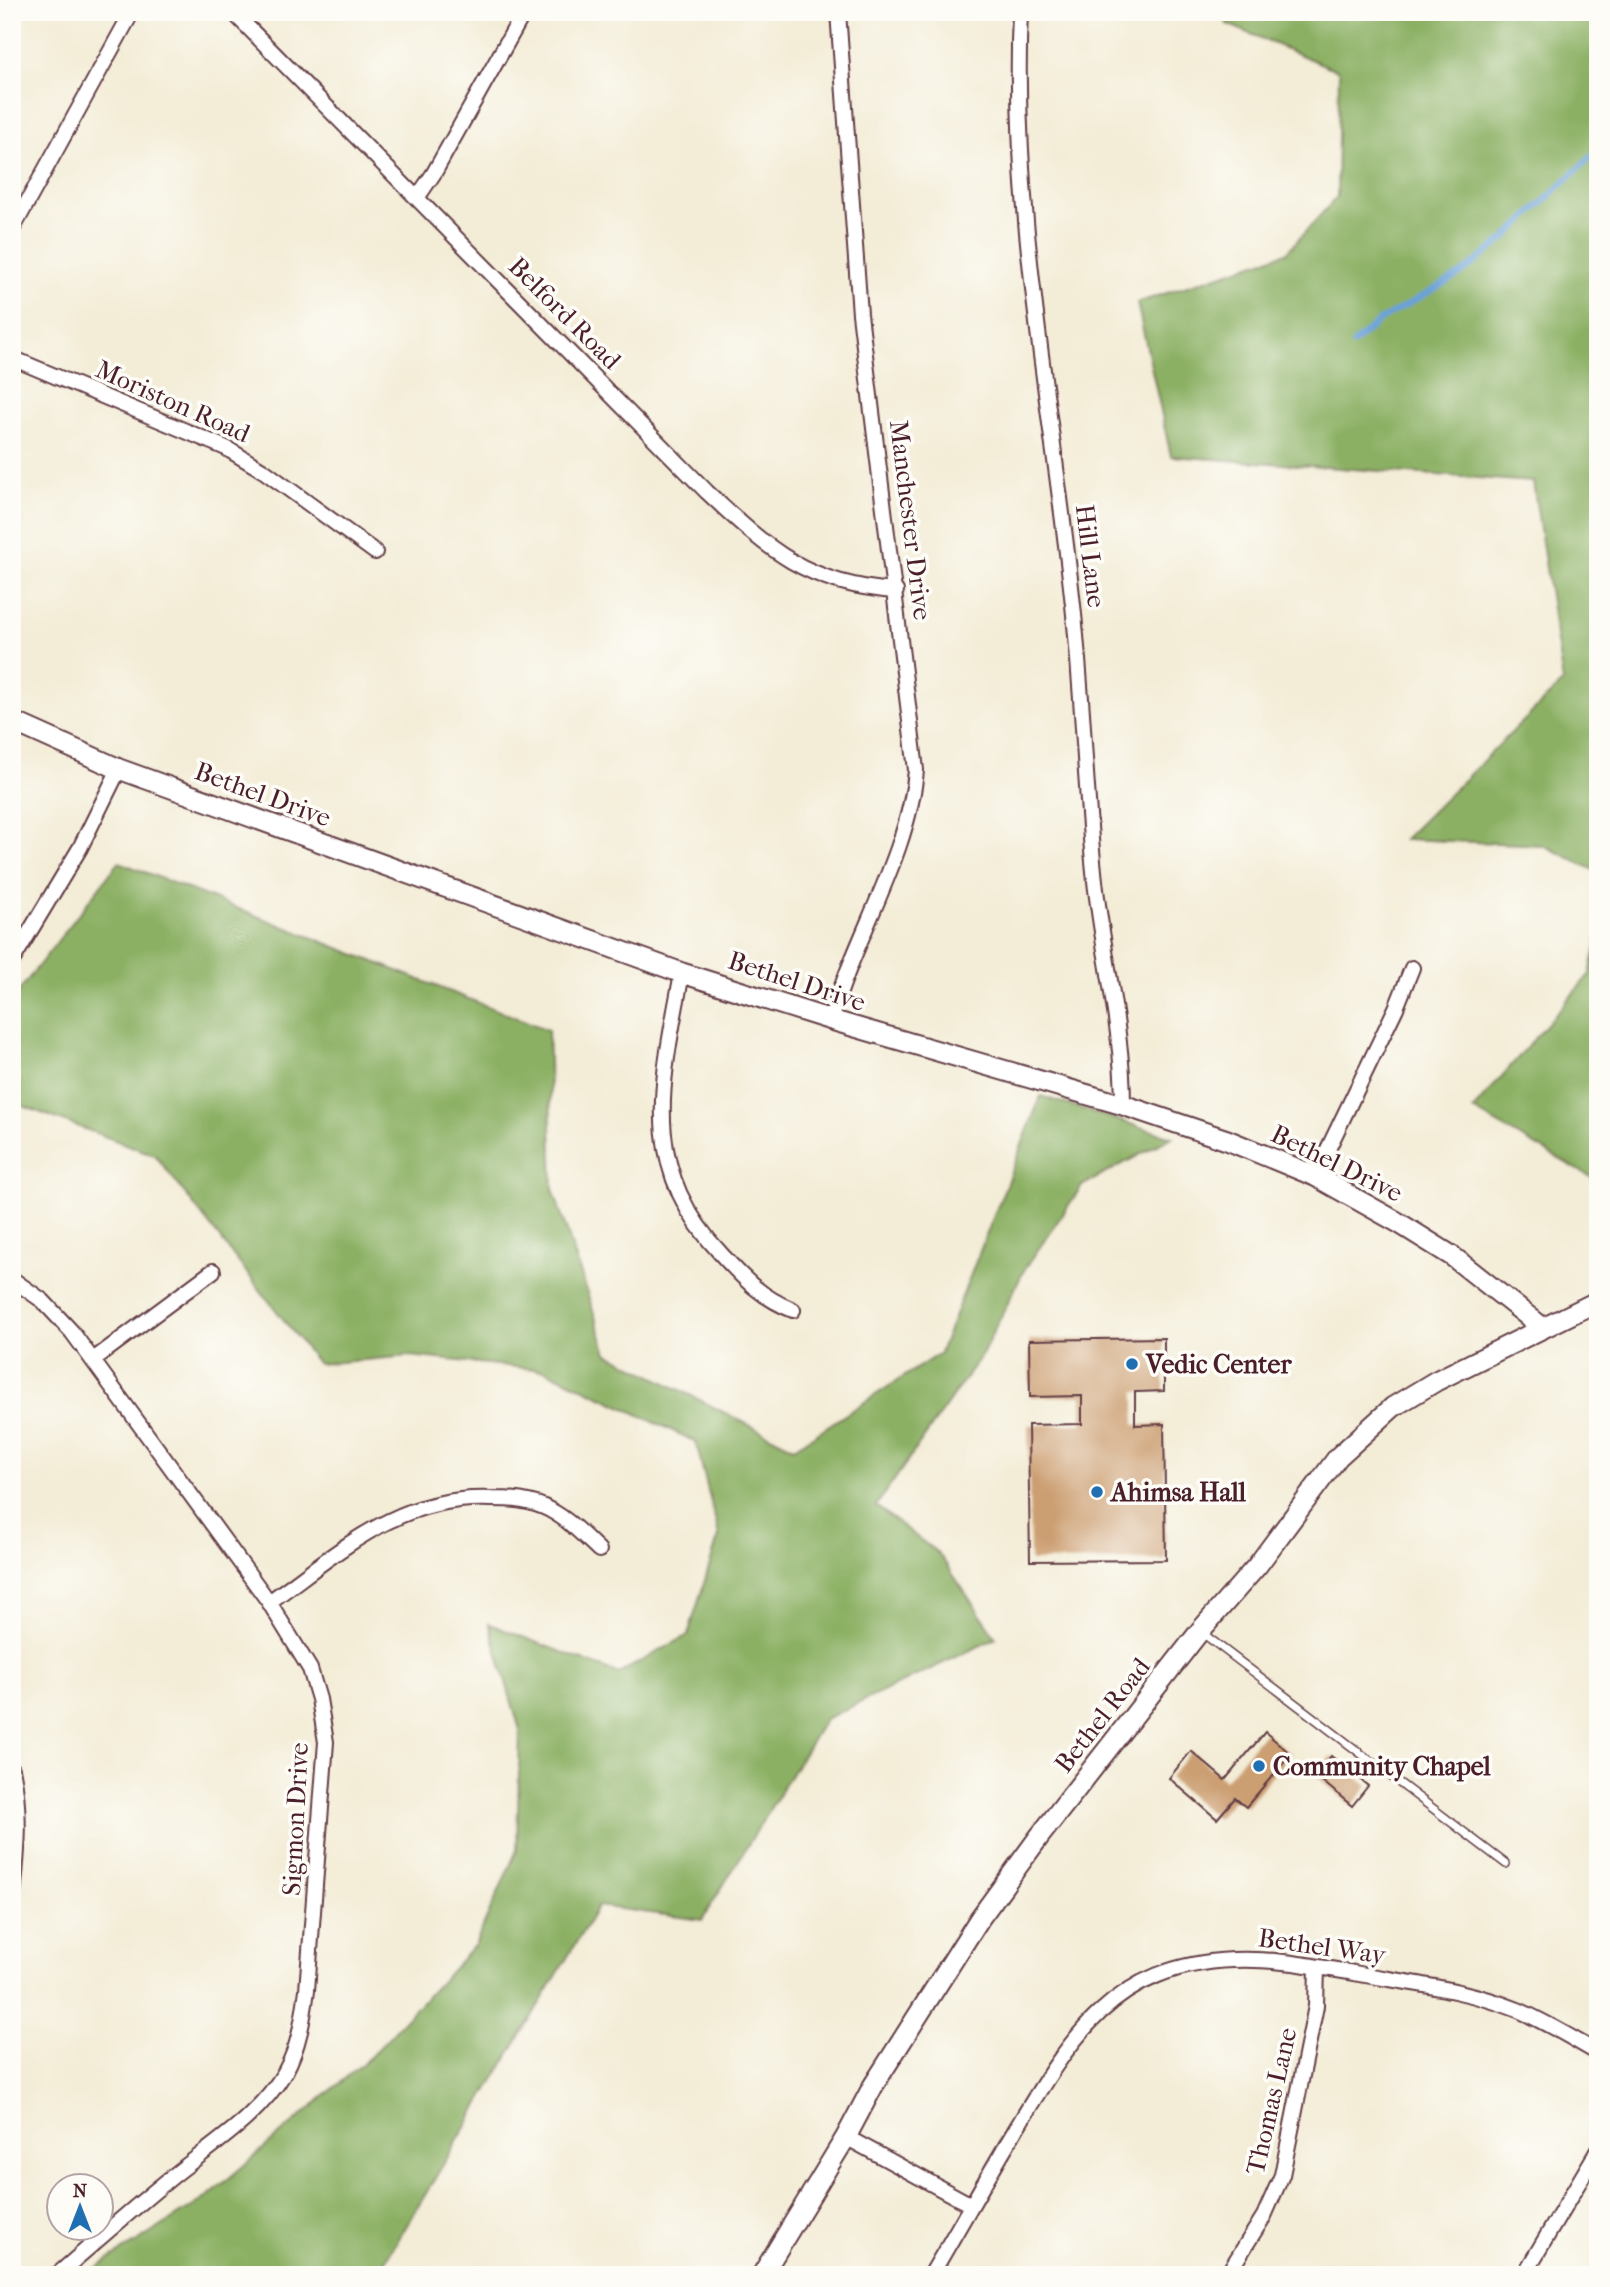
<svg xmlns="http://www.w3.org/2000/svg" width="1610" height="2287" viewBox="0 0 1610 2287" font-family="'IM FELL French Canon',serif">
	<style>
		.forest { fill: #8bb064; stroke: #6a6848; stroke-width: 2 }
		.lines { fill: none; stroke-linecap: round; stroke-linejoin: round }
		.stream { stroke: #6ba1d8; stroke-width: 6 }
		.building { fill: #cc9f72 }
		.service-casing { stroke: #633e45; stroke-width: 10 }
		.minor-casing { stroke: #633e45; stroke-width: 18 }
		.tertiary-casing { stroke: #633e45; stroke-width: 23 }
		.service { stroke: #fff; stroke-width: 7 }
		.minor { stroke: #fff; stroke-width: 14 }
		.tertiary { stroke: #fff; stroke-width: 19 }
		.poi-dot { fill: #1f6fb2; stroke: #fdfcf7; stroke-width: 2.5 }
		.labels { text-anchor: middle; stroke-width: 7; stroke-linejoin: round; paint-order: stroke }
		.street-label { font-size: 26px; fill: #4a1f2b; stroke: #fdfcf7 }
		.poi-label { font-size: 26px; font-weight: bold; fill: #4a1f2b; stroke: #fdfcf7; text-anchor: start }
	</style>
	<rect width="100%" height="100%" fill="#fdfcf7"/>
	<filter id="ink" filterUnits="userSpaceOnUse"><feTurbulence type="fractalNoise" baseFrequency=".0143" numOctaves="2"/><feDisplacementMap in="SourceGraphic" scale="14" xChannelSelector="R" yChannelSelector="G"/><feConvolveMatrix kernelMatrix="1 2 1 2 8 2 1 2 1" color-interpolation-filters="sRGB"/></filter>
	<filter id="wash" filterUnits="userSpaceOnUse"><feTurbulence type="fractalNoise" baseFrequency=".00686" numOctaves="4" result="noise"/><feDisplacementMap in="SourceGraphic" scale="28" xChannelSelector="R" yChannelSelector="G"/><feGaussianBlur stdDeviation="1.57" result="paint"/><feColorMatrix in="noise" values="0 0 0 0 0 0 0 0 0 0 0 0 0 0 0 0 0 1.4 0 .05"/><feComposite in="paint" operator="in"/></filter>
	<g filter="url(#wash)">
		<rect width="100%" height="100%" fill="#f3ecd6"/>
		<path class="forest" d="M 1223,12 L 1598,12 L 1598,872 L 1543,845 L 1404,839 L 1563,682 L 1533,482 L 1171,456 L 1137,303 L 1286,253 L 1337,197 L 1339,71 L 1227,24 Z
			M 119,862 L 548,1030 L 553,1189 L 607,1353 L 794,1448 L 940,1353 L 1041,1096 L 1172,1137 L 1082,1186 L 1024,1270 L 983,1353 L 876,1506 L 939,1554 L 996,1638 L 825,1719 L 702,1920 L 598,1906 L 377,2275 L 85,2275 L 206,2198 L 371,2056 L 475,1945 L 517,1850 L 520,1730 L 489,1624 L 618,1674 L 688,1635 L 719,1535 L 696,1442 L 545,1370 L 410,1356 L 318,1364 L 155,1155 L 12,1102 L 12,1000 Z
			M 1598,938 L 1598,1181 L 1473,1110 L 1590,974 Z"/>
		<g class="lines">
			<path class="stream" d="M 1353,344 L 1379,321 L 1462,273 L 1502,241 L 1598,150"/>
		</g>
		<g id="blocks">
			<path class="building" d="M 1164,1338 L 1164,1391 L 1135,1392 L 1135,1425 L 1164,1424 L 1166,1560 L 1030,1561 L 1028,1425 L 1082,1424 L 1082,1396 L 1030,1397 L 1029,1340 Z
				M 1265,1732 L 1291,1754 L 1246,1807 L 1235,1798 L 1217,1819 L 1169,1778 L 1191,1751 L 1225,1780 Z
				M 1331,1756 L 1368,1786 L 1352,1806 L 1315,1775 Z"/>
		</g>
	</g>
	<g filter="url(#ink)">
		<use href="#blocks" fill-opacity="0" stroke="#633e45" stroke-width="2"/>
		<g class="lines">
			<g class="service-casing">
				<path id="service" d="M 1201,1632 L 1506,1864"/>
			</g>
			<g class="minor-casing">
				<path id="minor" d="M 233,12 L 707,492 C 769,550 807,585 896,591
					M 1020,12 C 1011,212 1052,408 1073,605 C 1083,697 1085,789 1095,881 C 1103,955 1123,1030 1123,1105
					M 417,198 L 434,173 L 524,12
					M 12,230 L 132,12
					M 12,358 L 226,448 L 264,471 L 375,552
					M 12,961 L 80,848 L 119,769
					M 682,973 C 662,1082 638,1166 722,1255 C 744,1279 762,1298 793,1310
					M 831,1020 C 854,938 909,854 916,770 L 860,314 L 838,12
					M 1315,1176 L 1396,1008 L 1412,968
					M 12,1279 L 43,1301 L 72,1332 L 269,1602 L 310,1669 L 319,1699 L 326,1742 L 307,1990 C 303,2019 299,2047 285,2072 C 257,2119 208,2147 167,2181 C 130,2211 94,2243 57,2275
					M 93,1360 L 213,1271
					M 269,1602 C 342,1550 398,1495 492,1499 C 512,1499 532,1500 550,1510 C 569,1520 584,1536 599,1550
					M 12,1769 C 22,1814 17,1858 12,1904
					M 846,2137 L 971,2205
					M 931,2275 C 960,2226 987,2177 1016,2129 C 1071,2037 1114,1965 1233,1960 C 1274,1958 1314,1966 1354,1973 C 1409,1983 1466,1989 1518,2010 C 1546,2022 1572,2038 1598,2053
					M 1227,2275 L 1264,2216 L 1282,2175 L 1316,2006 L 1317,1967
					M 1524,2275 L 1598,2150"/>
			</g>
			<g class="tertiary-casing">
				<path id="tertiary" d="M 12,721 L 119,769 L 682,973 L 831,1020 L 1123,1105 L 1227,1140 L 1315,1176 L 1399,1223 L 1452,1256 L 1543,1328
					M 762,2275 L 846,2137 L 873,2086 L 980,1918 L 1039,1837 L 1200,1631 L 1257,1566 L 1338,1457 L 1393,1407 L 1436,1381 L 1598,1301"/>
			</g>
			<use href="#service" class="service"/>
			<use href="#minor" class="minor"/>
			<use href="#tertiary" class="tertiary"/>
		</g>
	</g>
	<g class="poi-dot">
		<circle cx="1132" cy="1364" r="7"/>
		<circle cx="1097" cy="1492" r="7"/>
		<circle cx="1259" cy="1766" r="7"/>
	</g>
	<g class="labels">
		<g class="street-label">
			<text transform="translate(565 313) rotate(45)" y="9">Belford Road</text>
			<text transform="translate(173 401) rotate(24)" y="9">Moriston Road</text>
			<text transform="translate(911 520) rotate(83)" y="9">Manchester Drive</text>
			<text transform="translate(1091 556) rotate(83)" y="9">Hill Lane</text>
			<text transform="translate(263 794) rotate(20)" y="9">Bethel Drive</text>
			<text transform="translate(797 981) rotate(18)" y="9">Bethel Drive</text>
			<text transform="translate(1337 1163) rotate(26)" y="9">Bethel Drive</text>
			<text transform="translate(1102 1715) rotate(-52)" y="9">Bethel Road</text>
			<text transform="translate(295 1819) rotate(-87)" y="9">Sigmon Drive</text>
			<text transform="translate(1322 1946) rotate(8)" y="9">Bethel Way</text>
			<text transform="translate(1271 2101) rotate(-77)" y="9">Thomas Lane</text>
		</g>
		<g class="poi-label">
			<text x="1146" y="1373">Vedic Center</text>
			<text x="1111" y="1501">Ahimsa Hall</text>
			<text x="1273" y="1775">Community Chapel</text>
		</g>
	</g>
	<rect width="1610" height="2287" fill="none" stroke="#fdfcf7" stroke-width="42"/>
	<g transform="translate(80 2207)"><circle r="33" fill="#fdfcf7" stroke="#b5a4a5" stroke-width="2"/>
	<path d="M0-5L12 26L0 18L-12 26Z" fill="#1f6fb2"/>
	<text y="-10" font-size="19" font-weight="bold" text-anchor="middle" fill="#4a1f2b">N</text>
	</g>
</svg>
